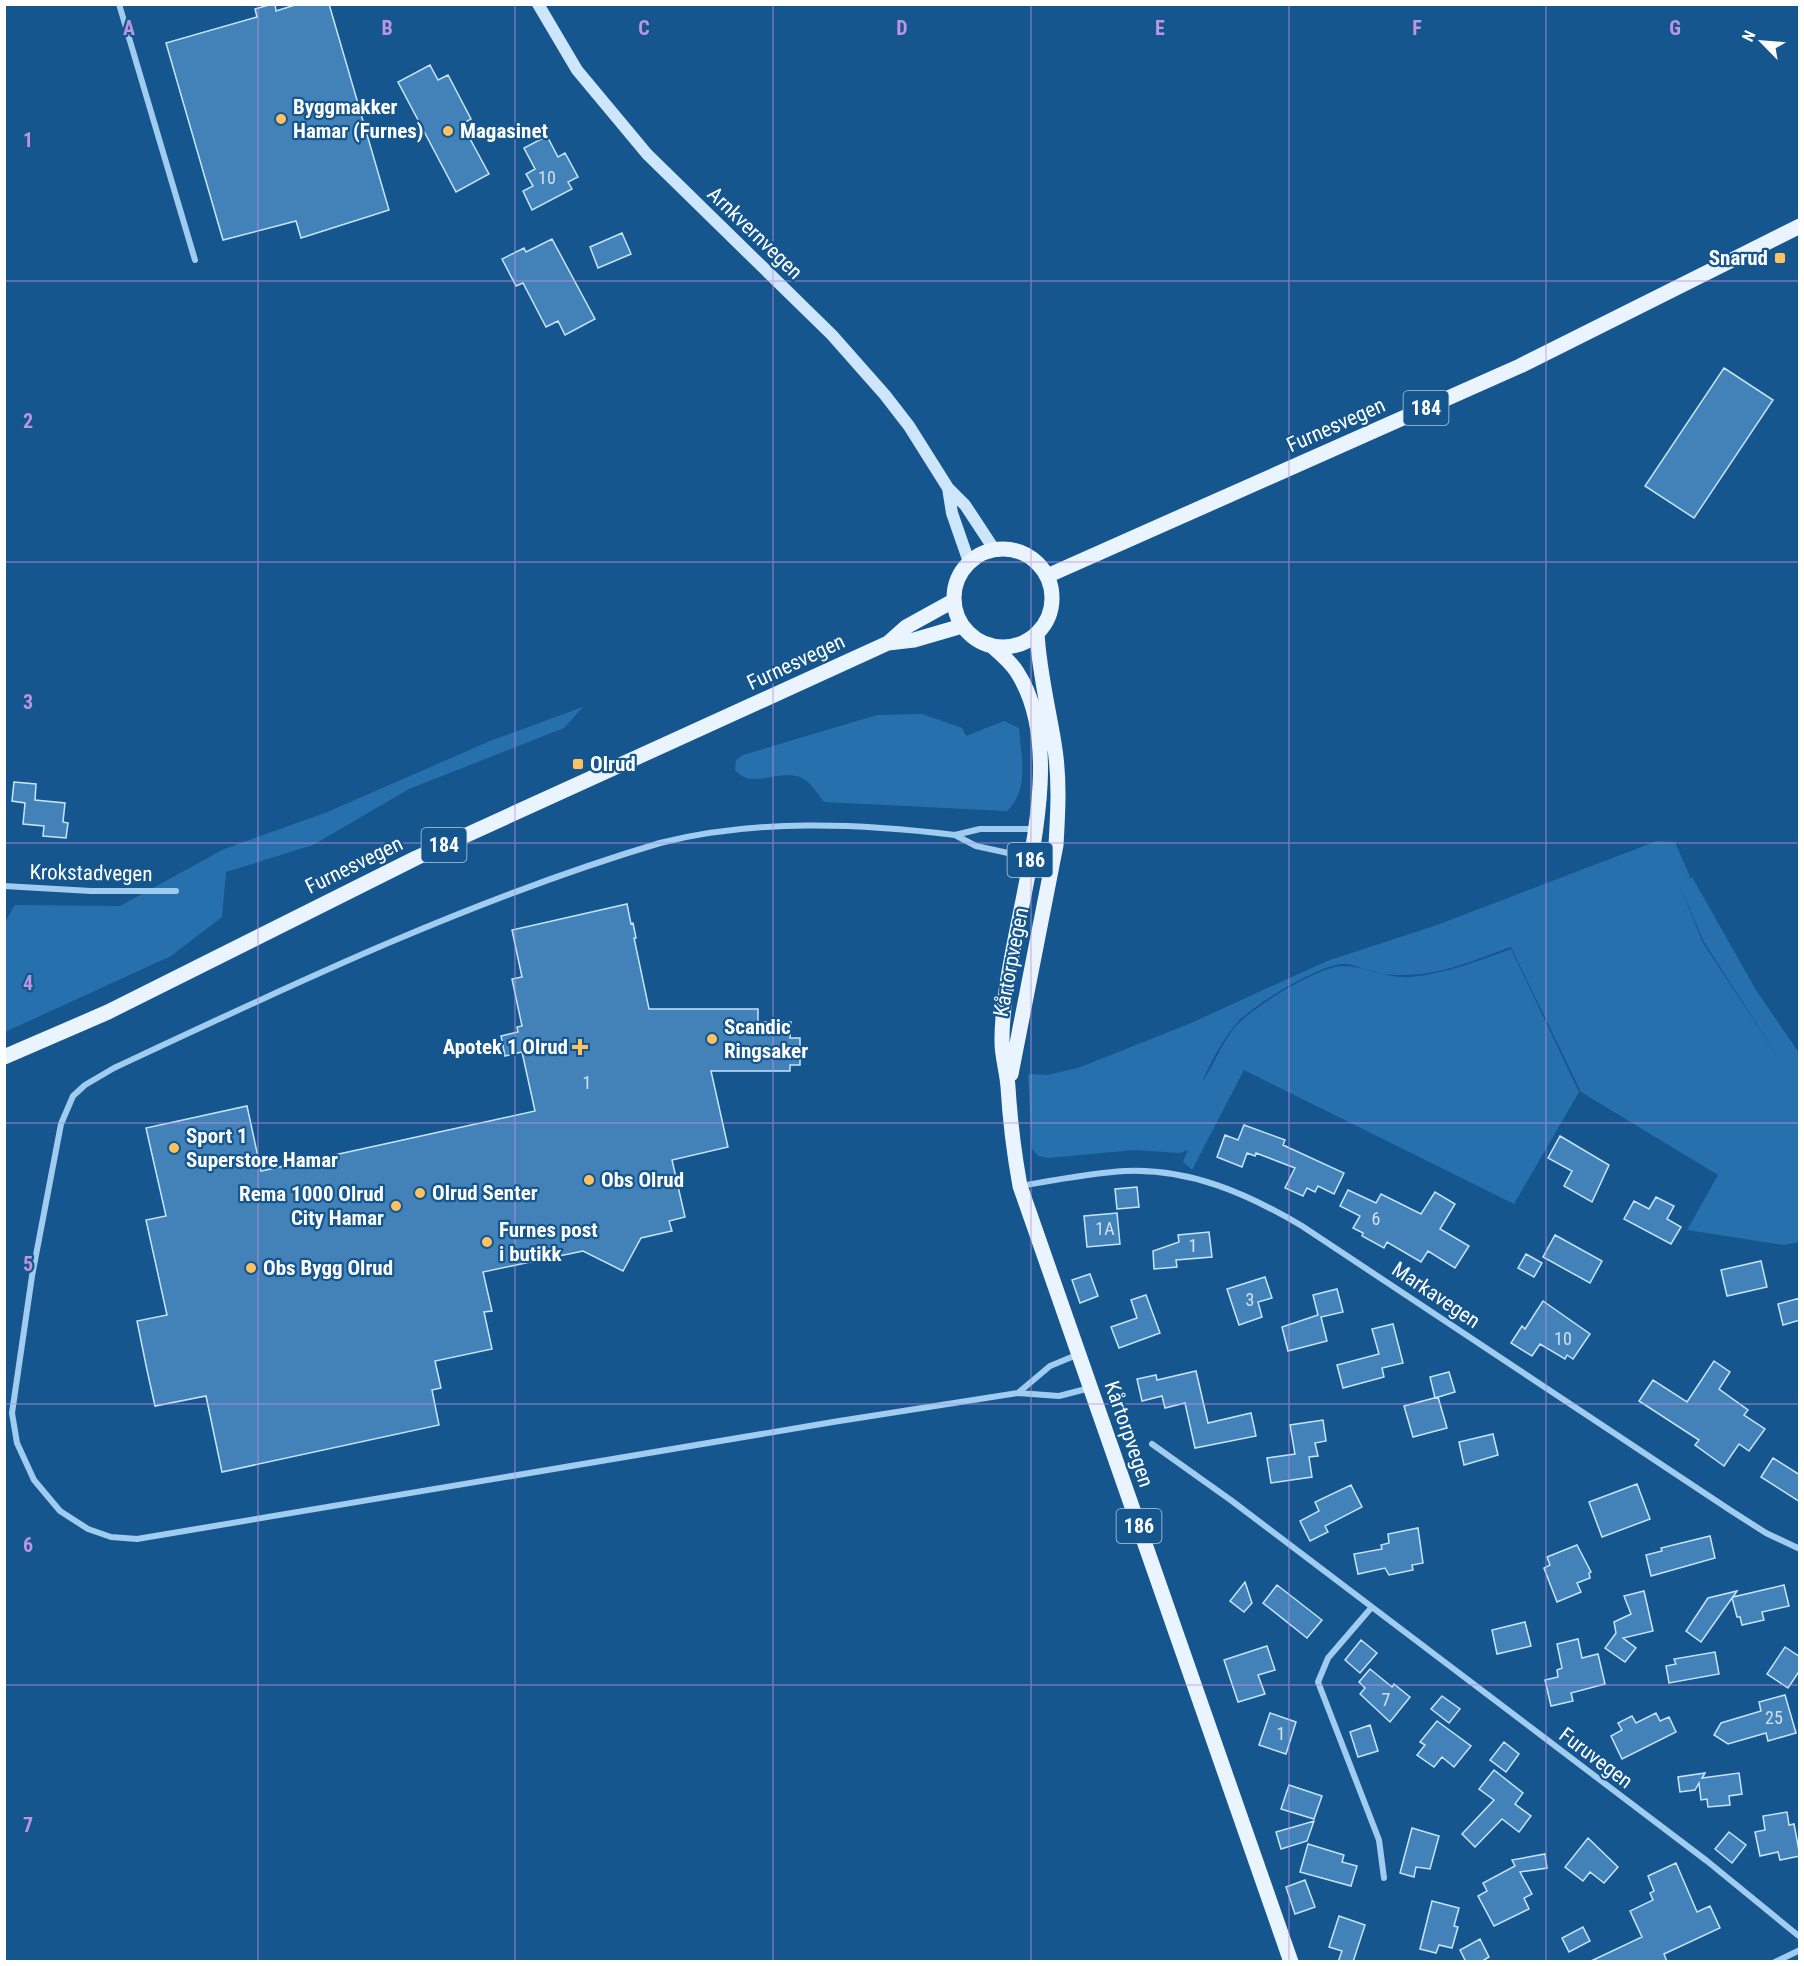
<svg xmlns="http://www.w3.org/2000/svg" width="1804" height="1966" viewBox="0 0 1804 1966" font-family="'Roboto Condensed',sans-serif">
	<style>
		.green { fill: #2770ae; fill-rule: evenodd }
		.building { fill: #4282b9; stroke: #c7e4fc; stroke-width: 1.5 }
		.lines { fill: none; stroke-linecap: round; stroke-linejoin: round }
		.street { stroke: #a0ccf0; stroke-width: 6 }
		.secondary { stroke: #cee6fb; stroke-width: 12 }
		.primary { stroke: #eaf4ff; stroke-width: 15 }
		.grid { fill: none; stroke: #bd96df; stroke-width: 1.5; stroke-opacity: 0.55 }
		.poi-dot { fill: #ffc260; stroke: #15568f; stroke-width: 2 }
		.labels { text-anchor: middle; stroke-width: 4.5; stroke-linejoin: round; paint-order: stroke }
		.number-label { font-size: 18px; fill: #d0e0ee }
		.shield { fill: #15568f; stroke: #b9ccdd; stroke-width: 1.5 }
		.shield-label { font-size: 20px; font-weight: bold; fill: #fff }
		.poi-label { font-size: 21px; font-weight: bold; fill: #fff; stroke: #15568f; text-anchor: start }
		.street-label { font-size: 21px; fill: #fff; stroke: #15568f }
		.grid-label { font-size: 20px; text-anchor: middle; font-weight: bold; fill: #bd96df; stroke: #15568f; stroke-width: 4.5; stroke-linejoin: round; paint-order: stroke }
	</style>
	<rect width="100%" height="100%" fill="#15568f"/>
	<path class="green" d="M 583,707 L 564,728 L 409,789 L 313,845 L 226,872 L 222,917 L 171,956 L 5,1032 L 5,922 L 15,905 L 120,906 L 224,849 L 325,813 L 490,741 Z
		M 922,714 L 962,728 L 966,736 L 1004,721 L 1019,728 C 1021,756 1030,790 1007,811 L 824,802 C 818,795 811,782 802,778 C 779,767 753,791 735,770 L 736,760 L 743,755 L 877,715 Z
		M 1657,841 L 1675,842 L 1690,877 L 1686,880 L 1692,877 L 1756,990 L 1799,1053 L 1799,1242 L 1784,1245 L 1687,1230 L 1718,1175 L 1581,1092 L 1511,947 C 1477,959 1442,975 1405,975 C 1395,975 1383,975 1373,972 C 1363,969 1354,964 1343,964 C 1320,964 1251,1006 1236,1024 C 1222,1041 1211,1061 1202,1082 C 1215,1065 1222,1039 1240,1022 C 1257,1005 1319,966 1343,966 C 1366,966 1386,979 1410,977 C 1445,974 1478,961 1511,949 L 1579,1092 L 1514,1204 L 1244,1070 L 1192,1170 L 1183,1162 L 1188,1150 L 1180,1153 L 1134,1150 L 1048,1158 L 1038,1156 L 1032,1149 L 1028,1074 L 1047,1075 L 1078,1068 L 1191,1023 L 1327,961 L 1437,925 ZM 1679,884 L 1704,942 L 1784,1066 L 1703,943 Z"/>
	<path class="building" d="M 272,4 L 275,4 L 276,11 L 298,4 L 329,4 L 389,210 L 301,238 L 296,221 L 223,240 L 166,43 L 257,17 L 255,9 Z
		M 430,65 L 438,80 L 448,75 L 471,119 L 462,124 L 489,174 L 456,192 L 398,82 Z
		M 547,136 L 558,157 L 565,153 L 578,177 L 568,182 L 572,189 L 532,210 L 523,191 L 533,186 L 526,174 L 535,169 L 524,148 Z
		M 622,233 L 631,254 L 598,268 L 590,247 Z
		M 552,239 L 595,319 L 565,335 L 558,321 L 546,327 L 523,283 L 516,286 L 502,259 L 524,248 L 526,252 Z
		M 1724,368 L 1773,400 L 1694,518 L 1645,486 Z
		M 14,782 L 36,784 L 35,800 L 65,803 L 63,822 L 68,823 L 66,838 L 43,836 L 44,826 L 23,824 L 25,803 L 12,801 Z
		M 627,904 L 631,924 L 633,923 L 636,938 L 634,938 L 649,1009 L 758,1009 L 758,1022 L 791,1022 L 790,1038 L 800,1038 L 800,1065 L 790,1065 L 790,1071 L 711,1071 L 728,1147 L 672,1160 L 685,1217 L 669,1221 L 672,1231 L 641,1238 L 623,1271 L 583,1251 L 483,1272 L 492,1311 L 484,1312 L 492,1349 L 435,1361 L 441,1388 L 432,1390 L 439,1425 L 222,1472 L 206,1396 L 155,1406 L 147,1370 L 137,1321 L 167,1315 L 146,1220 L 166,1216 L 146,1128 L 247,1106 L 261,1171 L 535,1111 L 522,1052 L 505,1056 L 501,1036 L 518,1032 L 517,1027 L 522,1026 L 512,979 L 522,977 L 512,930 Z
		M 1244,1125 L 1285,1140 L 1283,1145 L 1344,1173 L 1334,1194 L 1318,1186 L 1315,1192 L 1307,1188 L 1303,1196 L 1285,1188 L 1295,1168 L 1256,1153 L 1255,1156 L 1247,1153 L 1242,1167 L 1217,1157 L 1225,1135 L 1238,1140 Z
		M 1560,1136 L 1609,1165 L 1592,1202 L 1564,1186 L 1572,1171 L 1548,1158 Z
		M 1137,1187 L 1139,1207 L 1117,1209 L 1115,1189 Z
		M 1348,1190 L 1376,1203 L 1381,1194 L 1421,1214 L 1435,1192 L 1455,1204 L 1440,1229 L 1469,1246 L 1455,1268 L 1428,1251 L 1421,1262 L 1387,1242 L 1384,1248 L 1362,1236 L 1363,1233 L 1353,1228 L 1360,1216 L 1340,1206 Z
		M 1656,1197 L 1674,1206 L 1667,1219 L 1681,1227 L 1671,1244 L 1624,1219 L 1634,1201 L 1649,1209 Z
		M 1117,1213 L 1120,1244 L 1087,1247 L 1084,1216 Z
		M 1209,1232 L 1212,1257 L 1176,1260 L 1177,1267 L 1154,1269 L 1153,1251 L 1179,1242 L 1178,1235 Z
		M 1555,1235 L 1602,1261 L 1590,1283 L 1543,1257 Z
		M 1526,1254 L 1542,1263 L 1534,1277 L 1518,1268 Z
		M 1761,1261 L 1767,1287 L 1727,1296 L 1721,1270 Z
		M 1090,1274 L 1098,1296 L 1080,1303 L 1072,1280 Z
		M 1265,1277 L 1272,1298 L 1258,1302 L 1262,1317 L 1239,1325 L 1227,1289 Z
		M 1337,1289 L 1343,1312 L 1321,1317 L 1327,1341 L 1288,1351 L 1282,1327 L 1318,1315 L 1313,1295 Z
		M 1146,1295 L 1160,1333 L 1119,1348 L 1111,1327 L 1137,1318 L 1131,1300 Z
		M 1800,1298 L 1800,1320 L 1783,1325 L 1778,1304 Z
		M 1543,1301 L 1590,1334 L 1573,1359 L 1567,1355 L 1565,1359 L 1540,1344 L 1532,1356 L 1511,1343 L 1522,1326 L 1525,1329 Z
		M 1393,1324 L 1403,1363 L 1382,1368 L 1384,1377 L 1343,1388 L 1337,1365 L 1379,1354 L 1372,1329 Z
		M 1714,1361 L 1730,1372 L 1719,1389 L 1748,1410 L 1744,1415 L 1765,1429 L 1749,1451 L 1739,1444 L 1724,1466 L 1695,1445 L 1699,1440 L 1639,1401 L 1653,1380 L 1687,1402 Z
		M 1196,1371 L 1208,1423 L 1251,1413 L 1256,1436 L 1195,1448 L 1185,1403 L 1165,1408 L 1162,1396 L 1142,1401 L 1137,1379 L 1156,1375 L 1157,1380 Z
		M 1449,1372 L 1455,1392 L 1435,1398 L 1430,1377 Z
		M 1438,1397 L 1447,1428 L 1413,1437 L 1404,1406 Z
		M 1323,1420 L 1326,1441 L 1315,1443 L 1318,1456 L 1309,1457 L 1312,1477 L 1271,1483 L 1267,1458 L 1295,1454 L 1290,1425 Z
		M 1493,1434 L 1498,1455 L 1464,1465 L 1459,1442 Z
		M 1773,1458 L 1800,1475 L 1800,1502 L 1761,1477 Z
		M 1637,1484 L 1650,1519 L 1602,1537 L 1589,1502 Z
		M 1351,1485 L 1362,1507 L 1325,1526 L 1328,1532 L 1310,1541 L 1300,1521 L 1319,1511 L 1315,1502 Z
		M 1418,1528 L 1423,1563 L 1412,1565 L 1413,1570 L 1389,1575 L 1385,1568 L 1358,1574 L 1354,1554 L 1382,1549 L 1381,1545 L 1389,1543 L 1388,1534 Z
		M 1710,1536 L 1715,1558 L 1651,1576 L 1646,1555 L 1662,1551 L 1661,1548 Z
		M 1577,1545 L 1591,1572 L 1589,1573 L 1590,1578 L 1577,1583 L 1581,1592 L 1557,1602 L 1544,1568 L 1550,1565 L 1547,1557 Z
		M 1245,1582 L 1252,1603 L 1244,1612 L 1230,1601 Z
		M 1277,1585 L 1322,1620 L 1307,1638 L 1263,1603 Z
		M 1784,1585 L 1789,1606 L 1762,1612 L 1764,1620 L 1742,1625 L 1740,1617 L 1737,1617 L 1732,1598 L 1701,1642 L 1686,1631 L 1708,1598 L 1737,1591 L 1733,1597 Z
		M 1644,1591 L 1653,1631 L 1623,1638 L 1636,1648 L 1625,1662 L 1605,1648 L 1616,1633 L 1614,1622 L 1631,1614 L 1624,1596 Z
		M 1525,1622 L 1531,1646 L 1497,1654 L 1492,1630 Z
		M 1578,1639 L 1582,1658 L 1598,1654 L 1605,1684 L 1571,1693 L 1573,1701 L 1551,1706 L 1545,1680 L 1558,1677 L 1557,1670 L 1562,1668 L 1557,1644 Z
		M 1361,1640 L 1377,1653 L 1360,1673 L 1345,1660 Z
		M 1267,1646 L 1275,1670 L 1258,1675 L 1265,1694 L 1238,1702 L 1224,1660 Z
		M 1785,1647 L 1800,1657 L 1800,1670 L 1788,1688 L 1767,1674 Z
		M 1715,1652 L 1719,1674 L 1669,1683 L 1666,1666 L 1676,1664 L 1674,1659 Z
		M 1370,1669 L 1392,1687 L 1394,1684 L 1410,1697 L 1390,1722 L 1360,1694 L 1365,1688 L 1359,1682 Z
		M 1785,1695 L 1796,1733 L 1768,1741 L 1766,1733 L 1728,1744 L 1714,1735 L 1721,1723 L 1761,1711 L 1759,1702 Z
		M 1442,1696 L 1460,1709 L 1449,1723 L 1431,1709 Z
		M 1270,1713 L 1296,1722 L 1286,1754 L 1259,1745 Z
		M 1656,1713 L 1660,1721 L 1669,1717 L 1676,1732 L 1622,1759 L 1611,1736 L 1622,1730 L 1618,1723 L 1632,1716 L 1636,1723 Z
		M 1437,1721 L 1471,1746 L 1454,1767 L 1442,1757 L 1434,1767 L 1417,1755 L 1425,1745 L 1420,1742 Z
		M 1370,1725 L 1378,1751 L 1358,1757 L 1350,1732 Z
		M 1504,1742 L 1519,1754 L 1506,1772 L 1490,1760 Z
		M 1494,1770 L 1523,1793 L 1515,1804 L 1531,1816 L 1519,1832 L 1502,1819 L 1475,1847 L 1462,1834 L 1494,1800 L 1479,1789 Z
		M 1705,1773 L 1702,1778 L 1739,1773 L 1742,1794 L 1729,1796 L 1730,1805 L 1708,1807 L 1707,1799 L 1701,1800 L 1699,1783 L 1695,1790 L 1680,1792 L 1678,1777 Z
		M 1289,1785 L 1322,1796 L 1314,1819 L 1281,1809 Z
		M 1787,1812 L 1789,1825 L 1794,1824 L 1800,1856 L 1780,1860 L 1778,1852 L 1760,1856 L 1755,1832 L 1765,1830 L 1763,1816 Z
		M 1314,1821 L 1307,1841 L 1281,1849 L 1276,1832 Z
		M 1412,1828 L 1439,1836 L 1430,1869 L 1416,1867 L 1414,1877 L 1400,1873 Z
		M 1729,1832 L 1746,1845 L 1732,1863 L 1715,1849 Z
		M 1588,1838 L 1618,1867 L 1604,1883 L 1590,1872 L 1583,1881 L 1565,1867 Z
		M 1308,1844 L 1344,1855 L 1342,1862 L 1357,1866 L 1351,1886 L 1300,1872 Z
		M 1545,1854 L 1547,1868 L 1520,1872 L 1532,1894 L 1524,1898 L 1529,1909 L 1494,1926 L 1478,1896 L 1487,1891 L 1483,1883 L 1515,1866 L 1512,1860 Z
		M 1676,1863 L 1697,1912 L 1710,1906 L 1720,1928 L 1664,1954 L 1667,1962 L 1589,1962 L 1642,1937 L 1630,1911 L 1653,1900 L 1650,1893 L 1654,1891 L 1648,1876 Z
		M 1305,1880 L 1315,1907 L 1295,1914 L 1286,1887 Z
		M 1432,1901 L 1459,1908 L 1454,1926 L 1458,1927 L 1452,1948 L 1439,1945 L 1436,1953 L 1420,1949 Z
		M 1339,1916 L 1365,1925 L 1353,1962 L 1338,1962 L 1342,1951 L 1329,1947 Z
		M 1583,1927 L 1590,1941 L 1569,1952 L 1562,1938 Z
		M 1480,1939 L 1489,1957 L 1481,1962 L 1466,1962 L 1460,1950 Z"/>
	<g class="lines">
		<path class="street" d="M 119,4 L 195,260
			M 1035,829 L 980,829 L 955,835 C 858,823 755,819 660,843 C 472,899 291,985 114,1068 L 85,1085 L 73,1096 L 61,1124 L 32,1276 L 12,1413 L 17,1443 L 34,1480 L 60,1511 L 88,1529 L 111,1537 L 137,1539 L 833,1422 L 1018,1393 L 1059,1396 L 1090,1388
			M 955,835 L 976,846 L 1031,858
			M 4,886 L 91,891 L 176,891
			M 1021,1186 C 1055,1180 1090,1173 1125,1171 C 1190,1168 1248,1194 1302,1226 L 1730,1510 L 1766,1533 L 1800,1549
			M 1018,1393 L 1050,1366 L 1079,1354
			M 1152,1444 L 1232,1501 L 1707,1861 L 1800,1937
			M 1371,1608 L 1328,1658 L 1318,1682 L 1379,1840 L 1384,1878
			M 1775,1962 L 1800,1950"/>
		<path class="secondary" d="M 538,4 L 577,70 L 647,154 L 832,335 L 885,395 L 909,426 L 948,488 L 965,505 L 994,549
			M 948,488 L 952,513 L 969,562"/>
		<path class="primary" d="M954 598a49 49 0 1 1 98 0a49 49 0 1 1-98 0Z
			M 1047,576 L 1520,366 L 1800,226
			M 888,643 L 914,640 L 962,626
			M 992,646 C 1001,654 1011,662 1017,672 C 1078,766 1001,936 1002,1042 C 1002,1057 1007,1072 1008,1087 C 1010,1120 1014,1153 1020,1186 L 1291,1962
			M 4,1057 L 108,1012 L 416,858 L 888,643 L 906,627 L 953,601
			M 1011,1074 L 1056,845 C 1058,811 1060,777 1054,743 C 1048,706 1039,671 1037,633"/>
	</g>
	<path class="grid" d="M 258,4 L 258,1962M 515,4 L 515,1962M 773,4 L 773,1962M 1031,4 L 1031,1962M 1289,4 L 1289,1962M 1546,4 L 1546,1962M 4,281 L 1800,281M 4,562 L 1800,562M 4,843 L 1800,843M 4,1123 L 1800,1123M 4,1404 L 1800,1404M 4,1685 L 1800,1685"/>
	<g class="poi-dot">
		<circle cx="281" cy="119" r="6"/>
		<circle cx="448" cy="131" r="6"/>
		<rect x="1774" y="252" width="12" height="12" rx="3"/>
		<rect x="572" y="758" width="12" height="12" rx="3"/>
		<circle cx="712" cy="1039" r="6"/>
		<path d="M577 1038h6v6h6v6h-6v6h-6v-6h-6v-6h6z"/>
		<circle cx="174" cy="1148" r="6"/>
		<circle cx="589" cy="1180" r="6"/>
		<circle cx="420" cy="1193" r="6"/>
		<circle cx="396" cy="1206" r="6"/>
		<circle cx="487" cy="1242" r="6"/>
		<circle cx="251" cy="1268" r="6"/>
	</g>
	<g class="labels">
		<g class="number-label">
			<text x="547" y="184">10</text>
			<text x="587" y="1089">1</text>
			<text x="1376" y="1225">6</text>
			<text x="1105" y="1235">1A</text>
			<text x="1193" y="1252">1</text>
			<text x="1250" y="1306">3</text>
			<text x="1563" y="1345">10</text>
			<text x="1386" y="1706">7</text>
			<text x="1774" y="1724">25</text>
			<text x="1281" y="1740">1</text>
		</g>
		<g class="shield">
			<rect x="1403.5" y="391" width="45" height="34" rx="4.5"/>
			<rect x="421.5" y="828" width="45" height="34" rx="4.5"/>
			<rect x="1007.5" y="843" width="45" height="34" rx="4.5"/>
			<rect x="1116.5" y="1509" width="45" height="34" rx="4.5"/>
		</g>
		<g class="shield-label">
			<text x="1426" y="415">184</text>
			<text x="444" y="852">184</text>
			<text x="1030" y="867">186</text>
			<text x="1139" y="1533">186</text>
		</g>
		<g class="poi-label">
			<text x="293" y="114">Byggmakker<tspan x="293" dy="24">Hamar (Furnes)</tspan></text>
			<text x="460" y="138">Magasinet</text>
			<text x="1768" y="265" text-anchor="end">Snarud</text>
			<text x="590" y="771">Olrud</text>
			<text x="724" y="1034">Scandic<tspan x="724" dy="24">Ringsaker</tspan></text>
			<text x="568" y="1054" text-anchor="end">Apotek 1 Olrud</text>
			<text x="186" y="1143">Sport 1<tspan x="186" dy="24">Superstore Hamar</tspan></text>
			<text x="601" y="1187">Obs Olrud</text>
			<text x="432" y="1200">Olrud Senter</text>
			<text x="384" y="1201" text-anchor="end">Rema 1000 Olrud<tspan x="384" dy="24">City Hamar</tspan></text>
			<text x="499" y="1237">Furnes post<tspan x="499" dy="24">i butikk</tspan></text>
			<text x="263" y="1275">Obs Bygg Olrud</text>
		</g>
		<g class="street-label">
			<text transform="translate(755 233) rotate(44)" y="7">Arnkvernvegen</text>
			<text transform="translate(1336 425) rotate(-24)" y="7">Furnesvegen</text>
			<text transform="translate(796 662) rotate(-25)" y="7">Furnesvegen</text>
			<text transform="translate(354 865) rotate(-26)" y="7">Furnesvegen</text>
			<text transform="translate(91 873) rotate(1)" y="7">Krokstadvegen</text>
			<text transform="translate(1011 962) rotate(-79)" y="7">Kårtorpvegen</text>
			<text transform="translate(1436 1295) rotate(34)" y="7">Markavegen</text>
			<text transform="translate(1129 1434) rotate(71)" y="7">Kårtorpvegen</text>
			<text transform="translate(1596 1758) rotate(37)" y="7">Furuvegen</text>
		</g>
	</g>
	<g class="grid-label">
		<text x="129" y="35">A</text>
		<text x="387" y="35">B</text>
		<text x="644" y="35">C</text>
		<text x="902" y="35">D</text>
		<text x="1160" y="35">E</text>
		<text x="1417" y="35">F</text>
		<text x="1675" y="35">G</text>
		<text x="28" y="147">1</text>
		<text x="28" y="428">2</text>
		<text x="28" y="709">3</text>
		<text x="28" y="990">4</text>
		<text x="28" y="1271">5</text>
		<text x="28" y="1552">6</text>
		<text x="28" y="1832">7</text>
	</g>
	<rect width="1804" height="1966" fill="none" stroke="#ffffff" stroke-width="12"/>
	<g transform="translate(1762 42) rotate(295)" stroke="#15568f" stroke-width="4.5" paint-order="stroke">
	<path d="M0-4.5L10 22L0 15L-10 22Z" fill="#ffffff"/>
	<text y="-9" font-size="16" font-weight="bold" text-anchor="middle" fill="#ffffff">N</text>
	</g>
</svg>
